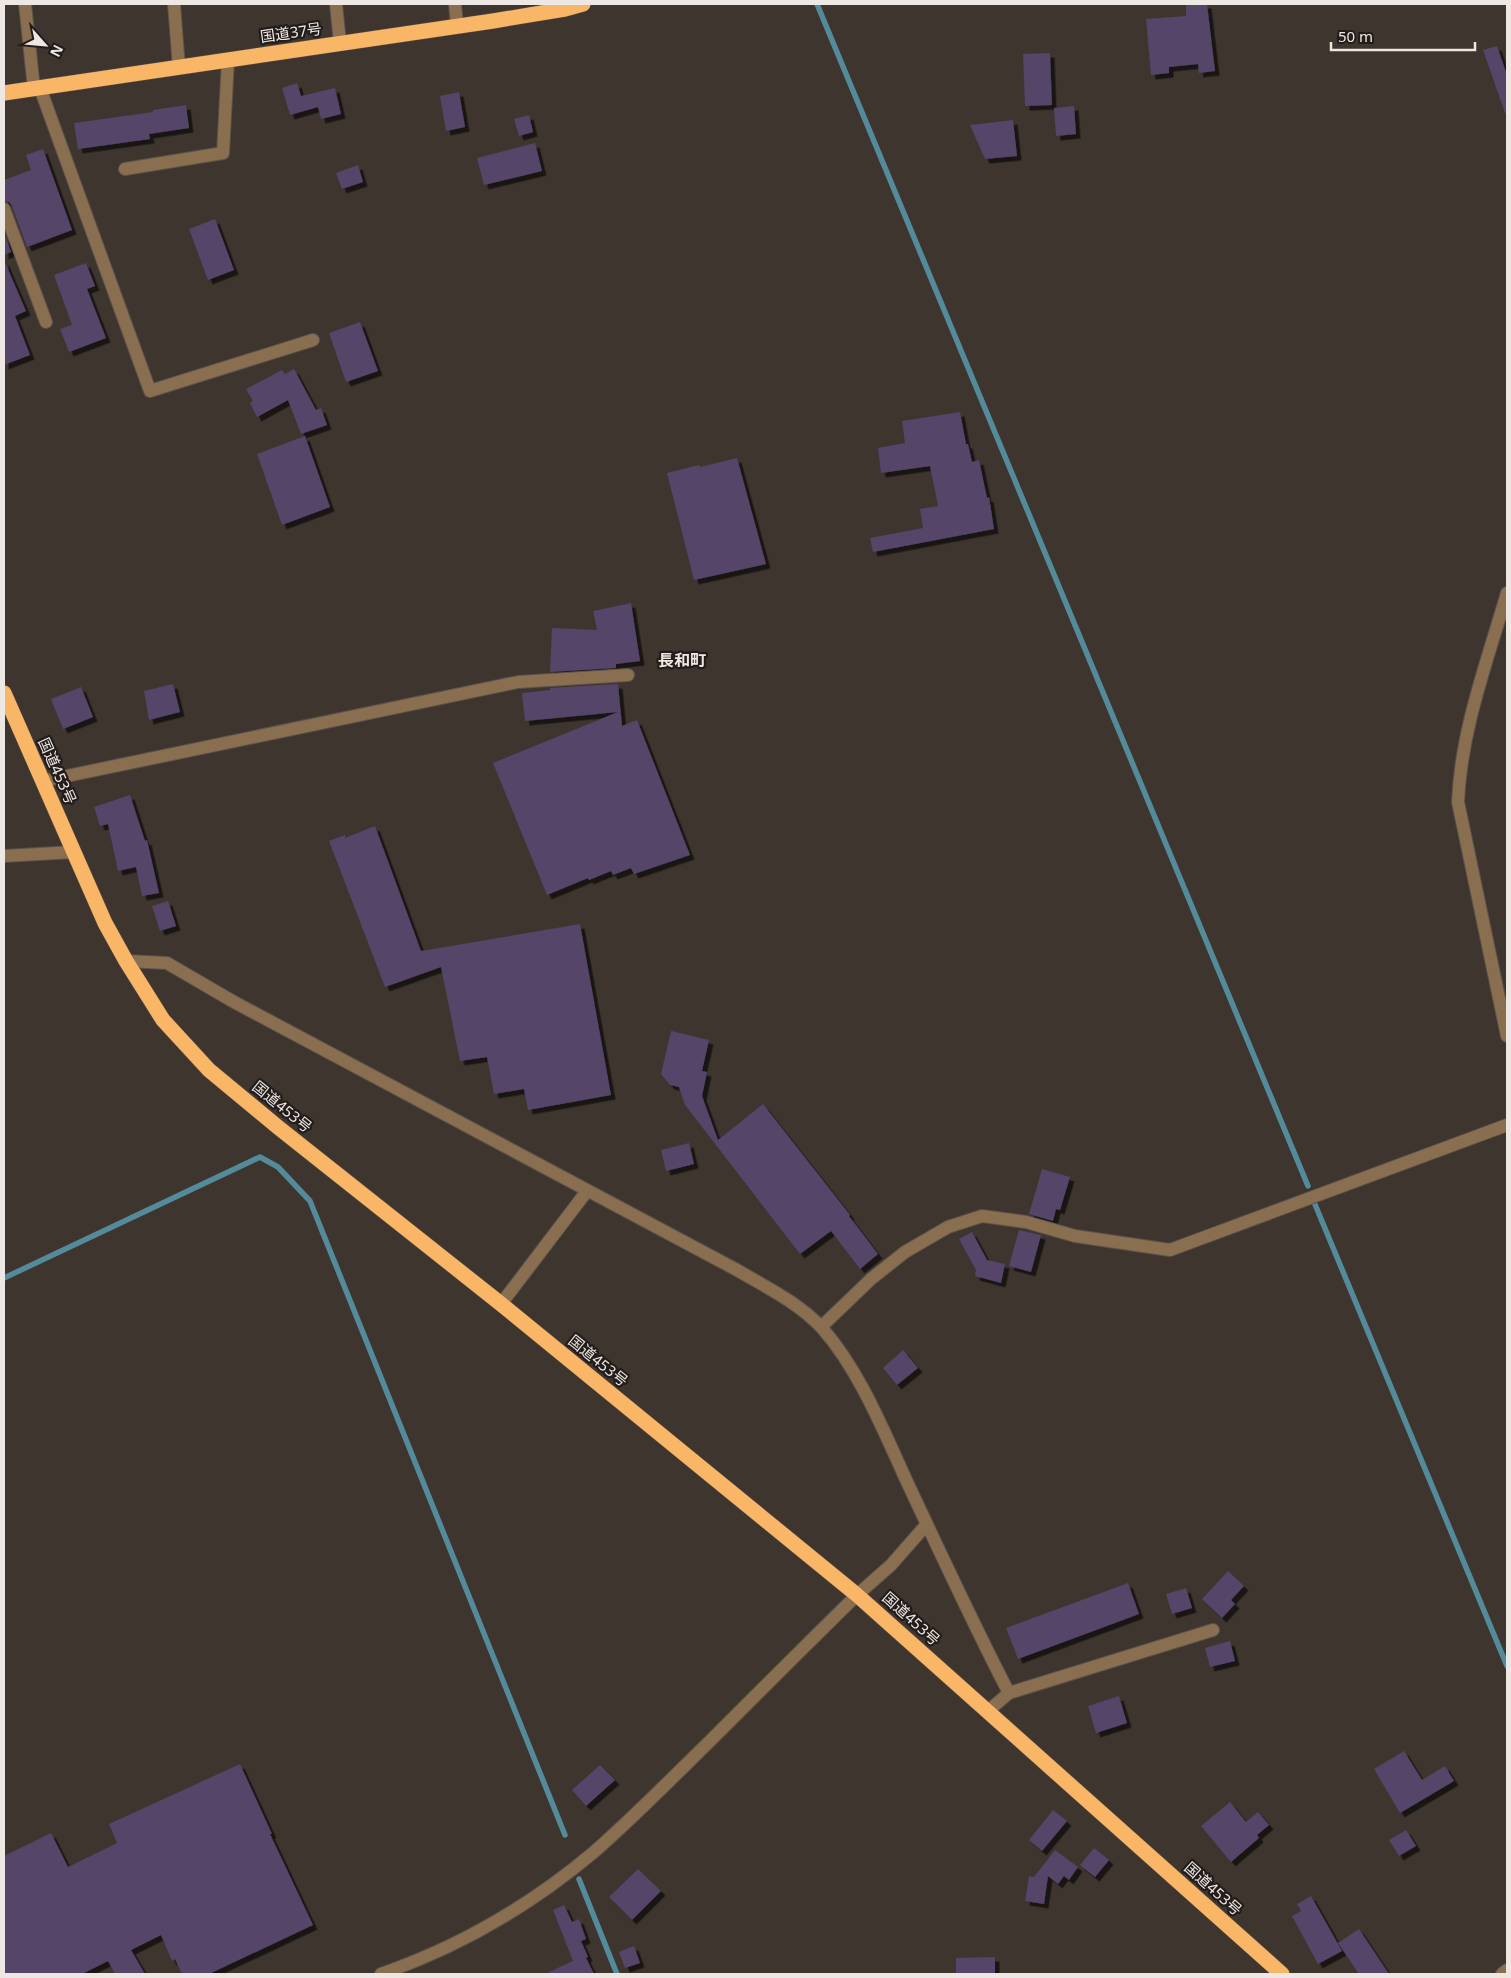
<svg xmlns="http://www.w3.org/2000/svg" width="1511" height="1978" viewBox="0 0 1511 1978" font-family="'Noto Sans','Noto Sans JP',sans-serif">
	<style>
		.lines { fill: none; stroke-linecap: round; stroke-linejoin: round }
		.stream { stroke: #538b9b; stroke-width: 5.5 }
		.building { fill: #544469; filter: url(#shadow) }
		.minor-casing { stroke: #5a524c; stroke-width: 14 }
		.highway-casing { stroke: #5a524c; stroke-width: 16 }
		.minor { stroke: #896e4f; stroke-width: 12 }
		.highway { stroke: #fab667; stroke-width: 15 }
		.labels { text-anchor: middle; stroke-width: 4.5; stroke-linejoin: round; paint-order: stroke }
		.street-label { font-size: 15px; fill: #eee8e4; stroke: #221d1b }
		.neighbourhood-label { font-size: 16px; font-weight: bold; fill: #eee8e4; stroke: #221d1b }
	</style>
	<defs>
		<filter id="shadow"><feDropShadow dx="4.5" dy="4.5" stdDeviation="0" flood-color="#0009"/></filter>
	</defs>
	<rect width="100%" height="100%" fill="#3e352f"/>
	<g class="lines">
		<path class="stream" d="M 817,4 L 1308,1186
			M 1314,1202 L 1507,1666
			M 4,1278 L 260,1157 L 278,1167 L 310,1201 L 565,1835
			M 579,1879 L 617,1974"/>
	</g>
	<path class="building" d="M 1186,4 L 1207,4 L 1215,71 L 1199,73 L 1198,64 L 1169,67 L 1169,73 L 1151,75 L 1146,19 L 1186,16 Z
		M 1497,46 L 1507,75 L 1507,113 L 1505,113 L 1483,50 Z
		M 1050,53 L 1052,105 L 1025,106 L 1023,54 Z
		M 297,83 L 301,96 L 335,88 L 341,114 L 321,119 L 318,107 L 290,115 L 282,88 Z
		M 459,92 L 465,127 L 446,131 L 440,96 Z
		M 186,105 L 189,128 L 149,134 L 150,139 L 78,149 L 74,123 L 153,112 L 153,110 Z
		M 1074,106 L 1076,134 L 1056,136 L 1054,108 Z
		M 529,115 L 533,132 L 519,136 L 514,119 Z
		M 1013,120 L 1017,156 L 985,159 L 970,125 Z
		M 535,143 L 542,171 L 484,185 L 477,158 Z
		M 43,149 L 72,230 L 27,247 L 12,206 L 9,202 L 4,201 L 4,180 L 31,170 L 26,155 Z
		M 358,165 L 363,182 L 342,189 L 336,173 Z
		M 215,219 L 234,270 L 208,280 L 189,229 Z
		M 4,232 L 11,252 L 4,255 Z
		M 4,260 L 26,311 L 15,316 L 30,355 L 4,365 Z
		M 86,263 L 95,286 L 87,289 L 106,338 L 69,352 L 60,329 L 72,325 L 54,275 Z
		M 360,322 L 378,371 L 346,382 L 329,333 Z
		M 294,369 L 316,410 L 321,408 L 327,425 L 301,434 L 288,400 L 257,417 L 250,403 L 253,401 L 246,389 L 282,370 L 285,374 Z
		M 960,412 L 966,444 L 968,444 L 972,462 L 979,460 L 987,498 L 989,497 L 994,529 L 873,552 L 870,538 L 923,528 L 920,509 L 938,506 L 930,466 L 881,473 L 878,448 L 905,443 L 902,421 Z
		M 305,436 L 330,507 L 282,525 L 257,454 Z
		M 737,458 L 766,564 L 694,580 L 667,473 L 699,465 L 700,467 Z
		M 631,603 L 640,661 L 616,664 L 616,668 L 550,672 L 552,628 L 597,630 L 593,611 Z
		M 173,684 L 180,712 L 149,720 L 144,691 Z
		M 618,684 L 622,726 L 637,720 L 690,855 L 634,874 L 631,868 L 613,875 L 611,871 L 589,880 L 588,878 L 547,895 L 493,763 L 618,712 L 525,721 L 522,693 L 550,690 L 550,688 Z
		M 81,687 L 93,717 L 63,729 L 51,699 Z
		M 130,795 L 145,841 L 147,840 L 159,893 L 142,896 L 136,867 L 118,871 L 108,824 L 100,826 L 94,807 Z
		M 375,826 L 421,951 L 580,924 L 611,1095 L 528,1110 L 524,1089 L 494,1094 L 487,1057 L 460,1061 L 441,967 L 385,987 L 329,841 L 345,835 L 345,838 Z
		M 168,901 L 176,926 L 160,931 L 152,906 Z
		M 671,1031 L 709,1040 L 702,1071 L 707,1072 L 702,1096 L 718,1140 L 763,1104 L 850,1215 L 849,1216 L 878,1254 L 860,1269 L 831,1231 L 800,1254 L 685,1105 L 679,1087 L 670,1085 L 661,1074 Z
		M 689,1143 L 694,1164 L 666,1171 L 661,1150 Z
		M 1042,1169 L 1070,1177 L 1060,1210 L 1056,1209 L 1053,1221 L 1029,1214 Z
		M 1019,1230 L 1041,1235 L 1031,1272 L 1009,1266 Z
		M 972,1232 L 987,1260 L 1005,1264 L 1001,1283 L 975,1276 L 976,1270 L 959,1239 Z
		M 903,1350 L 918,1368 L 897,1385 L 883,1368 Z
		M 1228,1571 L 1244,1586 L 1231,1600 L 1235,1604 L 1222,1618 L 1202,1599 Z
		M 1128,1583 L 1139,1614 L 1018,1659 L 1006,1628 Z
		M 1186,1588 L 1192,1608 L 1172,1614 L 1166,1594 Z
		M 1230,1641 L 1235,1661 L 1210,1667 L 1205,1648 Z
		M 1119,1696 L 1127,1723 L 1096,1733 L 1088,1706 Z
		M 1404,1751 L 1422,1780 L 1445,1766 L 1454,1781 L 1400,1813 L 1374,1769 Z
		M 240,1764 L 272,1834 L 270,1834 L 313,1925 L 209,1974 L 182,1974 L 175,1959 L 172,1961 L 161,1935 L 131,1950 L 145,1974 L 115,1974 L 108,1961 L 82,1974 L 4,1974 L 4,1856 L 51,1833 L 68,1867 L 117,1843 L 109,1824 Z
		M 600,1765 L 615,1780 L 586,1806 L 572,1790 Z
		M 1230,1802 L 1246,1822 L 1258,1812 L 1269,1825 L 1257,1835 L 1259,1838 L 1231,1862 L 1201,1826 Z
		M 1053,1810 L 1067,1821 L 1042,1851 L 1029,1840 Z
		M 1406,1830 L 1416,1846 L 1399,1856 L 1389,1840 Z
		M 1094,1848 L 1109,1860 L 1095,1877 L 1080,1865 Z
		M 1055,1850 L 1078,1867 L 1069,1880 L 1064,1876 L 1058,1884 L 1048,1876 L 1044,1904 L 1025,1901 L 1029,1876 L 1034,1877 Z
		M 638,1869 L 661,1891 L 632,1920 L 609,1897 Z
		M 1311,1896 L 1342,1951 L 1318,1964 L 1292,1916 L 1301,1911 L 1297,1904 Z
		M 564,1905 L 572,1922 L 579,1919 L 586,1939 L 581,1941 L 588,1957 L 586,1958 L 594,1974 L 545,1974 L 573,1961 L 553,1910 Z
		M 1359,1929 L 1389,1974 L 1359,1974 L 1338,1943 Z
		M 634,1946 L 640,1963 L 625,1968 L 619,1952 Z
		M 995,1957 L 995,1974 L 956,1974 L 956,1958 Z"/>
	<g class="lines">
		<g class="minor-casing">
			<path id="minor" d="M 25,4 L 34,89
				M 174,4 L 179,68
				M 336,4 L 340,43
				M 455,4 L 457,26
				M 40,88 L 150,391 L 313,340
				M 125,169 L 223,153 L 228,60
				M 4,209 L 46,322
				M 1507,593 C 1487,662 1461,730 1458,802 L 1507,1036
				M 43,781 L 518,682 L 628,675
				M 4,856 L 74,852
				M 126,961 L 167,963 L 234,1002 L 737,1270 C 766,1287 799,1303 822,1328 C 860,1371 884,1432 908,1484 C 941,1554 973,1624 1009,1693 L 988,1711
				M 501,1304 L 587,1191
				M 821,1327 L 871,1279 L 905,1252 L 948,1227 L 982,1216 L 1026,1222 L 1075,1236 L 1170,1250 L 1507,1125
				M 1009,1693 L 1213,1630
				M 381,1974 C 459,1947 531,1905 594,1852 C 634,1817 671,1779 709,1742 C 758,1693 807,1644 857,1595 L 891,1565 L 927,1524
				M 1502,1974 L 1507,1970"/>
		</g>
		<g class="highway-casing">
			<path id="highway" d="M 4,93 L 493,21 L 565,9 L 583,4
				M 4,693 L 105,923 L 126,961 L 163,1020 L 209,1070 L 279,1128 L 501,1304 L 857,1595 L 1282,1974"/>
		</g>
		<use href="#minor" class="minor"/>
		<use href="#highway" class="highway"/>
	</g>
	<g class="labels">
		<g class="street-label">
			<text transform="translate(291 33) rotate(-8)" y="5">国道37号</text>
			<text transform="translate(57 771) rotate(66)" y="5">国道453号</text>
			<text transform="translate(282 1107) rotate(39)" y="5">国道453号</text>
			<text transform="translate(598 1361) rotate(39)" y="5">国道453号</text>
			<text transform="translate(911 1619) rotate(42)" y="5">国道453号</text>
			<text transform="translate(1213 1889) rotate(42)" y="5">国道453号</text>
		</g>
		<g class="neighbourhood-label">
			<text x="682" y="666">長和町</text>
		</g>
	</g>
	<rect width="1511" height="1978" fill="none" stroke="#eee8e4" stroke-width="10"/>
	<g transform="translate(45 45) rotate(117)" stroke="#221d1b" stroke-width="4" paint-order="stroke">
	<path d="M0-4L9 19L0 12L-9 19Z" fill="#eee8e4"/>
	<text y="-8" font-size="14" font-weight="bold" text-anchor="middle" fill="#eee8e4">N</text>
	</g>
	<path d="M1331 42v8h144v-8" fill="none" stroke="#eee8e4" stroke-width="2.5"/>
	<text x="1338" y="42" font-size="15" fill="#eee8e4" stroke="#221d1b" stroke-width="4" paint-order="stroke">50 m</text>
</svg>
